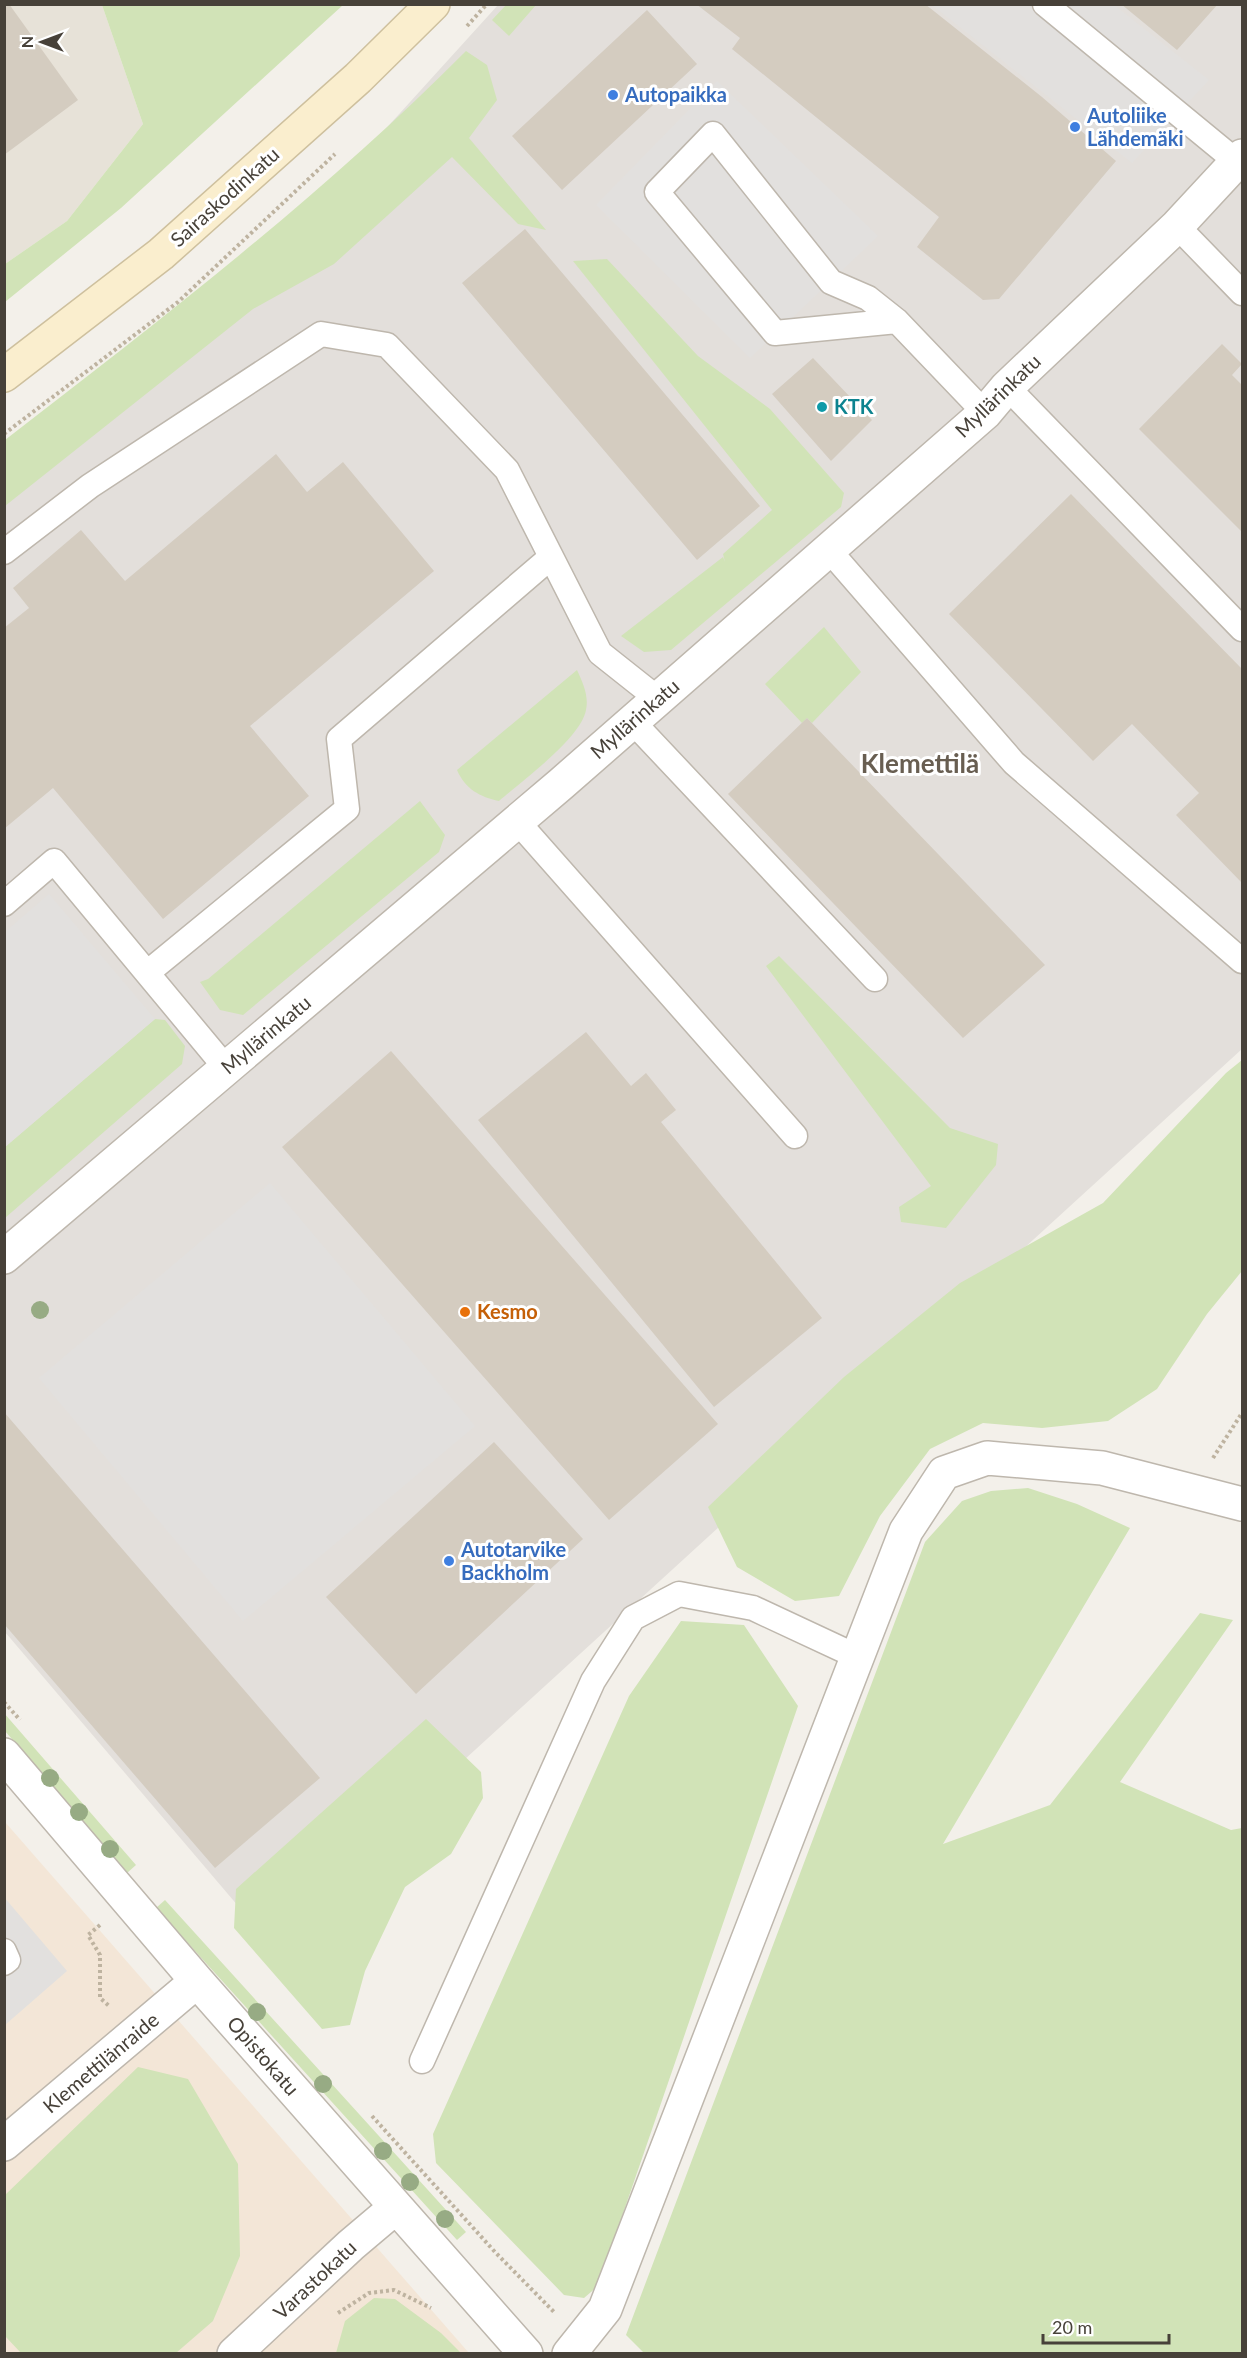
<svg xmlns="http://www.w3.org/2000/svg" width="1247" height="2358" viewBox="0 0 1247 2358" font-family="Lato,sans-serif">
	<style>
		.residential { fill: #e7e2d8 }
		.commercial { fill: #f3e6d7 }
		.industrial { fill: #e3dfdb }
		.green { fill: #d1e3b7 }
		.parking { fill: #e2e0de }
		.building { fill: #d4ccc0 }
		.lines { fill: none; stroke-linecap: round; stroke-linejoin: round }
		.service-casing { stroke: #beb7ad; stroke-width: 27 }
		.minor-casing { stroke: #beb7ad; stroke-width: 36 }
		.secondary-casing { stroke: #cec09e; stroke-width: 36 }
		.path { stroke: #beb3a0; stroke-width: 4; stroke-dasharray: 3 3; stroke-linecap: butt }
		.service { stroke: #fff; stroke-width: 24 }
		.minor { stroke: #fff; stroke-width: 33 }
		.secondary { stroke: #faeece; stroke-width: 33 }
		.tree { fill: #97ab84 }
		.shop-dot { fill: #3f7fe0; stroke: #fff; stroke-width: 2 }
		.culture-dot { fill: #0f9aa8; stroke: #fff; stroke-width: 2 }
		.food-dot { fill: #e8710a; stroke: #fff; stroke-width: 2 }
		.labels { text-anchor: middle; stroke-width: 6; stroke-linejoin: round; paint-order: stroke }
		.shop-label { font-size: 20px; font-weight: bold; fill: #366cbe; stroke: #fff; text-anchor: start }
		.street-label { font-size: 20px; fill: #474139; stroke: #fff }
		.culture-label { font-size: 20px; font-weight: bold; fill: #0d838f; stroke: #fff; text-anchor: start }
		.food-label { font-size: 20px; font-weight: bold; fill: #c56008; stroke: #fff; text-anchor: start }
		.district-label { font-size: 26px; font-weight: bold; fill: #685e51; stroke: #fff }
	</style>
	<rect width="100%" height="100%" fill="#f3f0ea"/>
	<path class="residential" d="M 5,5 L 102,5 L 143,124 L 67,221 L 5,264 Z"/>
	<path class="commercial" d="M 5,1822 L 469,2353 L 5,2353 Z"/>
	<path class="industrial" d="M 498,5 L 1242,5 L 1242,1049 L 267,1940 L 5,1632 L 4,475 L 235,295 Z"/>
	<path class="green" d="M 102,5 L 343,5 L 121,208 L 5,302 L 5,264 L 67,221 L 143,124 Z
		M 506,5 L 536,5 L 509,36 L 492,20 Z
		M 466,51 L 487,65 L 497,100 L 469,138 L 546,230 L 518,224 L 452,157 L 334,264 L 253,309 L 5,506 L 5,440 C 164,317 323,195 466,51 Z
		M 607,259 L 698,356 L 770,409 L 844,493 L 841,507 L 671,650 L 644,652 L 621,636 L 723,557 L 725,562 L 723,554 L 772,510 L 573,261 Z
		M 824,627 L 861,672 L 812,723 L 807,718 L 802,723 L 765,684 Z
		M 577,670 C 583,683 589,696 586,710 C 581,738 522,781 499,801 C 480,797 465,789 457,770 Z
		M 420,801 L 445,835 L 439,852 L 243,1015 L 220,1010 L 200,982 L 208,979 Z
		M 779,956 L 950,1128 L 998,1144 L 996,1165 L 946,1228 L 901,1222 L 899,1207 L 931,1186 L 766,966 Z
		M 155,1019 L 165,1020 L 185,1046 L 182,1064 L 5,1218 L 5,1147 Z
		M 1242,1060 L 1242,1271 L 1207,1314 L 1157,1389 L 1108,1421 L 1042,1428 L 983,1423 L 930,1449 L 880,1516 L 839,1596 L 795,1601 L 737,1567 L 708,1507 L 844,1377 L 960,1283 L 1103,1203 L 1226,1073 Z
		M 1028,1488 L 1077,1504 L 1130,1528 L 943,1844 L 1050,1805 L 1200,1613 L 1233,1620 L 1120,1782 L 1231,1830 L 1242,1828 L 1242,2353 L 644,2353 L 626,2335 L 925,1542 L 962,1501 L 991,1491 Z
		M 681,1621 L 744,1625 L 798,1706 L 598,2286 L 584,2298 L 564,2295 L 436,2163 L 433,2134 L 629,1696 Z
		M 4,1713 L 136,1865 L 127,1873 L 5,1731 Z
		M 426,1719 L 481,1772 L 483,1798 L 451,1854 L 405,1887 L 365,1971 L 350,2025 L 322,2029 L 234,1928 L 236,1889 Z
		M 165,1900 L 466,2232 L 457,2240 L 156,1908 Z
		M 138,2067 L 188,2079 L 238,2164 L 240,2256 L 213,2321 L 176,2353 L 21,2353 L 5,2336 L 5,2195 Z
		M 374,2298 L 395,2299 L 441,2333 L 461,2353 L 336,2353 L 345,2321 Z"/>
	<path class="parking" d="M 932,5 L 1114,5 L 1209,80 L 1132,163 Z
		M 717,81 L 878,236 L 750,358 L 596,205 Z
		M 49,894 L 155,1019 L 5,1147 L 5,932 Z
		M 270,1183 L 475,1426 L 243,1621 L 39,1378 Z
		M 4,1897 L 67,1971 L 5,2025 L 4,2025 Z"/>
	<path class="building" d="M 4,4 L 9,4 L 78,100 L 4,155 Z
		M 696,4 L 925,4 L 1042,97 L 1116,161 L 999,299 L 983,300 L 917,247 L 939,217 L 732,49 L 740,38 Z
		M 1121,4 L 1218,4 L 1177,50 Z
		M 647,10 L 697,64 L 562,190 L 512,136 Z
		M 525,229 L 760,506 L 697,560 L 462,283 Z
		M 1222,344 L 1242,364 L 1232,375 L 1242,385 L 1242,532 L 1139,429 Z
		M 813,358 L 872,420 L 831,461 L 772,394 Z
		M 276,454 L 307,492 L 343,462 L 434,571 L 250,726 L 309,796 L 163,919 L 53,788 L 4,829 L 4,628 L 29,608 L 13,588 L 81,530 L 125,581 Z
		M 1071,494 L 1242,669 L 1242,883 L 1176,815 L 1199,793 L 1132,724 L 1093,761 L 949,614 Z
		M 807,718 L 1045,965 L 963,1038 L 728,794 Z
		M 586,1032 L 631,1086 L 646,1073 L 676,1110 L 661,1122 L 822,1318 L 714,1407 L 478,1120 Z
		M 391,1051 L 718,1424 L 609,1520 L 282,1147 Z
		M 4,1412 L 320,1778 L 215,1868 L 4,1624 Z
		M 494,1442 L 583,1539 L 416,1694 L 326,1597 Z"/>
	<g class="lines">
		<g class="service-casing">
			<path id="service" d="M 1045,4 L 1237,162
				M 1177,226 L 1242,293
				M 897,321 L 775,333 L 657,192 L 713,134 L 831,282 L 868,298 L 897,321 L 985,413
				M 1007,387 L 1242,629
				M 828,549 L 1014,763 L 1242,961
				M 4,552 L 90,486 L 321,334 L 387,345 L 507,470 L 600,653 L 658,699
				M 633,722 L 875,979
				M 516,820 L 795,1136
				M 4,904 L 54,861 L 226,1068
				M 147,973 L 347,809 L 339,739 L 551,557
				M 4,1951 L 8,1960 L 4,1963
				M 422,2061 L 593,1681 L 633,1618 L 679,1594 L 753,1608 L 858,1657"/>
		</g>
		<g class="minor-casing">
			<path id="minor" d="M 4,1257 L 561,784 L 985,413 L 1007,387 L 1177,226 L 1242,156
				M 4,1755 L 197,1981 L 526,2354
				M 4,2144 L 197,1981
				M 234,2354 L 351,2245 L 396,2207
				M 569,2354 L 605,2309 L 906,1531 L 944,1473 L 987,1458 L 1102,1468 L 1242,1504"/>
		</g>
		<g class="secondary-casing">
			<path id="secondary" d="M 4,375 L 161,254 L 358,78 L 433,4"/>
		</g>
		<path class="path" d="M 467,26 L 487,4
			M 4,434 L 178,302 L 335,154
			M 1213,1458 L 1242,1413
			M 4,1702 L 20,1720
			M 100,1925 L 88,1935 L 100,1955 L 100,1998 L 109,2006
			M 372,2116 L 495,2252 L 555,2313
			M 338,2313 L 369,2293 L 394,2290 L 431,2308"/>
		<use href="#service" class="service"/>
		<use href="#minor" class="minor"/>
		<use href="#secondary" class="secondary"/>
	</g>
	<g class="tree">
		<circle cx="40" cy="1310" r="9"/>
		<circle cx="50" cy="1778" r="9"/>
		<circle cx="79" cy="1812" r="9"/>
		<circle cx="110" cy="1849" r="9"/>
		<circle cx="257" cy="2012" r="9"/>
		<circle cx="323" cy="2084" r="9"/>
		<circle cx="383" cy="2151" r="9"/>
		<circle cx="410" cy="2182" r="9"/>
		<circle cx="445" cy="2219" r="9"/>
	</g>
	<g class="shop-dot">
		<circle cx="613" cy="95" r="6"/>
		<circle cx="1075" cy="127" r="6"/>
		<circle cx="449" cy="1561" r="6"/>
	</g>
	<circle class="culture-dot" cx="822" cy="407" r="6"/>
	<circle class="food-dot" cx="465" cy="1312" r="6"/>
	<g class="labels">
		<g class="shop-label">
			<text x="625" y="102">Autopaikka</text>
			<text x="1087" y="123">Autoliike<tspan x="1087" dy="23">Lähdemäki</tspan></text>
			<text x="461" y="1557">Autotarvike<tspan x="461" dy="23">Backholm</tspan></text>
		</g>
		<g class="street-label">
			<text transform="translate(225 197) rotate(-42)" y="7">Sairaskodinkatu</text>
			<text transform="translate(998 396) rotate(-44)" y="7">Myllärinkatu</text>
			<text transform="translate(635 719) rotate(-41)" y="7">Myllärinkatu</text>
			<text transform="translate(266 1035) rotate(-40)" y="7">Myllärinkatu</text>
			<text transform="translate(263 2056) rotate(49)" y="7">Opistokatu</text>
			<text transform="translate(101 2063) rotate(-40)" y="7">Klemettilänraide</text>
			<text transform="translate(315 2280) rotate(-43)" y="7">Varastokatu</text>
		</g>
		<g class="culture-label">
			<text x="834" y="414">KTK</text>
		</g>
		<g class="food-label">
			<text x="477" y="1319">Kesmo</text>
		</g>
		<g class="district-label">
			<text x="920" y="773">Klemettilä</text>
		</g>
	</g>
	<rect width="1247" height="2358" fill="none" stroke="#474139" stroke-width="12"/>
	<g transform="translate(42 42) rotate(270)" stroke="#ffffff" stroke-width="4.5" paint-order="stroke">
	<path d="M0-4.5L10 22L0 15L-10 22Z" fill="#474139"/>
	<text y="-9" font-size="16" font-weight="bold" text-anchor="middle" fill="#474139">N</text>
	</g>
	<path d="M1043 2334v9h126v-9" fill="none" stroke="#474139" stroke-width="3"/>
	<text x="1052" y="2334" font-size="18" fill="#474139" stroke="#ffffff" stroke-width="4.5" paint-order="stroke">20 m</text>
</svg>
